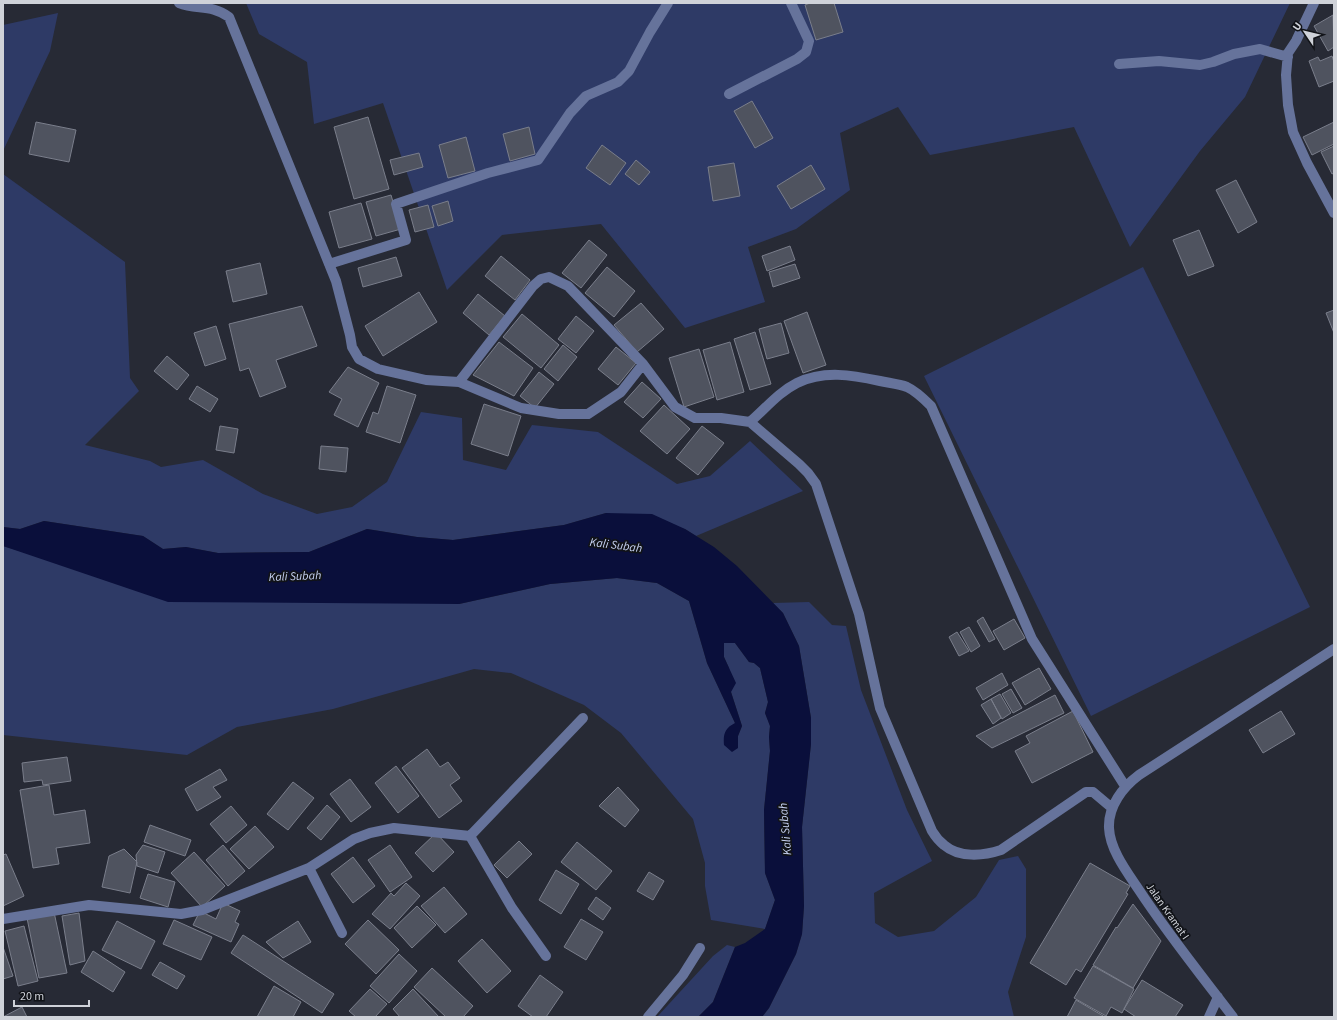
<svg xmlns="http://www.w3.org/2000/svg" width="1337" height="1020" viewBox="0 0 1337 1020" font-family="'Source Sans 3',sans-serif">
	<style>
		.green { fill: #2e3a66 }
		.water { fill: #0a0f3b }
		.building { fill: #4f535f; stroke: #7a7e8b }
		.lines { fill: none; stroke-linecap: round; stroke-linejoin: round }
		.minor { stroke: #66739b; stroke-width: 10 }
		.labels { text-anchor: middle; stroke-width: 3.5; stroke-linejoin: round; paint-order: stroke }
		.street-label { font-size: 11px; fill: #cfd2d9; stroke: #111318 }
		.water-label { font-size: 12px; font-style: italic; fill: #c6d1f1; stroke: #111318 }
	</style>
	<rect width="100%" height="100%" fill="#272a35"/>
	<path class="green" d="M 246,3 L 1290,3 L 1245,97 L 1200,151 L 1130,247 L 1074,127 L 930,155 L 898,107 L 840,133 L 850,190 L 796,229 L 748,247 L 765,302 L 685,328 L 601,224 L 502,235 L 447,290 L 383,103 L 314,124 L 307,62 L 259,34 Z
		M 58,13 L 50,51 L 3,151 L 3,25 Z
		M 3,174 L 125,262 L 130,378 L 139,391 L 85,445 L 150,461 L 161,467 L 203,460 L 263,494 L 317,514 L 352,507 L 387,482 L 421,412 L 462,418 L 463,460 L 506,470 L 532,425 L 598,432 L 677,484 L 710,476 L 750,441 L 803,491 L 696,536 L 685,529 L 606,513 L 564,525 L 453,540 L 417,537 L 367,529 L 309,552 L 218,553 L 186,547 L 163,549 L 143,536 L 44,521 L 20,529 L 3,527 Z
		M 1143,267 L 1310,607 L 1091,716 L 924,376 Z
		M 3,546 L 26,553 L 459,604 L 550,584 L 617,578 L 657,583 L 689,601 L 707,663 L 735,723 L 738,748 L 738,736 L 742,726 L 731,692 L 729,668 L 724,657 L 724,643 L 735,643 L 749,662 L 754,663 L 760,668 L 768,702 L 765,713 L 770,726 L 769,737 L 770,751 L 764,810 L 765,873 L 775,900 L 765,929 L 711,920 L 705,886 L 705,863 L 693,819 L 621,733 L 584,705 L 511,673 L 474,669 L 333,709 L 237,727 L 187,755 L 3,735 Z
		M 809,602 L 832,625 L 846,626 L 861,690 L 907,810 L 932,861 L 874,893 L 875,923 L 898,937 L 934,931 L 976,897 L 999,860 L 1018,856 L 1026,869 L 1026,937 L 1008,992 L 1014,1017 L 762,1017 L 769,1008 L 796,954 L 802,934 L 804,906 L 802,827 L 811,744 L 811,718 L 799,646 L 783,613 L 773,603 Z
		M 727,945 L 735,947 L 713,1002 L 698,1017 L 657,1017 L 713,956 Z"/>
	<path class="water" d="M 606,513 L 652,514 L 685,529 L 714,547 L 737,566 L 783,613 L 799,646 L 811,718 L 811,744 L 802,827 L 804,906 L 802,934 L 796,954 L 769,1008 L 762,1017 L 698,1017 L 713,1002 L 735,947 L 745,943 L 765,929 L 775,900 L 765,873 L 764,810 L 770,751 L 769,737 L 770,726 L 765,713 L 768,702 L 760,668 L 754,663 L 749,662 L 735,643 L 724,643 L 724,657 L 736,683 L 731,692 L 742,726 L 738,736 L 738,748 L 732,752 L 724,745 C 723,734 725,728 735,723 L 707,663 L 689,601 L 657,583 L 617,578 L 550,584 L 459,604 L 168,602 L 3,546 L 3,527 L 20,529 L 44,521 L 143,536 L 163,549 L 186,547 L 218,553 L 309,552 L 367,529 L 417,537 L 453,540 L 564,525 Z"/>
	<path class="building" d="M 810,3 L 834,3 L 843,32 L 816,40 L 805,5 Z
		M 1333,15 L 1334,47 L 1328,51 L 1314,26 Z
		M 1332,56 L 1334,62 L 1334,81 L 1319,87 L 1309,61 L 1318,57 L 1320,61 Z
		M 752,101 L 773,138 L 755,148 L 734,111 Z
		M 368,117 L 389,189 L 354,199 L 334,127 Z
		M 36,122 L 76,130 L 69,162 L 29,154 Z
		M 1334,122 L 1334,144 L 1312,155 L 1303,137 Z
		M 529,127 L 535,154 L 510,161 L 503,134 Z
		M 466,137 L 475,171 L 448,178 L 439,145 Z
		M 602,145 L 626,163 L 610,185 L 586,168 Z
		M 1334,146 L 1334,173 L 1332,174 L 1321,152 Z
		M 419,153 L 423,167 L 394,175 L 390,160 Z
		M 636,160 L 650,172 L 639,185 L 625,174 Z
		M 734,163 L 740,196 L 713,201 L 708,167 Z
		M 811,165 L 825,189 L 791,209 L 777,186 Z
		M 1236,180 L 1257,222 L 1238,233 L 1216,190 Z
		M 391,195 L 401,229 L 376,236 L 366,202 Z
		M 448,201 L 453,221 L 438,226 L 432,206 Z
		M 361,203 L 372,239 L 339,248 L 329,212 Z
		M 428,205 L 434,227 L 415,232 L 409,210 Z
		M 1199,230 L 1214,266 L 1188,276 L 1173,240 Z
		M 589,240 L 607,255 L 581,288 L 562,273 Z
		M 790,246 L 795,260 L 767,271 L 762,256 Z
		M 501,256 L 530,280 L 515,300 L 485,276 Z
		M 396,257 L 402,276 L 363,287 L 358,268 Z
		M 260,263 L 267,294 L 233,302 L 226,271 Z
		M 795,264 L 800,278 L 773,287 L 769,272 Z
		M 607,267 L 635,291 L 614,317 L 585,293 Z
		M 419,292 L 437,322 L 383,356 L 365,326 Z
		M 478,294 L 505,316 L 489,335 L 463,313 Z
		M 641,303 L 664,329 L 637,352 L 614,325 Z
		M 302,306 L 317,346 L 276,360 L 286,387 L 260,397 L 249,368 L 240,371 L 229,324 Z
		M 1334,310 L 1334,333 L 1326,313 Z
		M 807,312 L 826,365 L 803,373 L 784,321 Z
		M 522,314 L 559,345 L 541,368 L 503,337 Z
		M 576,316 L 594,331 L 576,353 L 558,339 Z
		M 781,323 L 789,353 L 767,359 L 759,329 Z
		M 216,326 L 226,359 L 205,366 L 194,333 Z
		M 755,332 L 771,384 L 750,390 L 734,339 Z
		M 499,342 L 533,368 L 514,396 L 473,375 Z
		M 730,342 L 744,392 L 717,400 L 703,350 Z
		M 563,345 L 577,357 L 558,381 L 544,369 Z
		M 616,347 L 636,363 L 618,385 L 598,369 Z
		M 699,349 L 714,397 L 684,407 L 669,358 Z
		M 167,356 L 189,375 L 177,390 L 154,371 Z
		M 348,367 L 379,383 L 358,427 L 334,415 L 342,399 L 329,392 Z
		M 539,372 L 554,384 L 535,408 L 520,396 Z
		M 642,382 L 661,399 L 643,418 L 624,402 Z
		M 197,386 L 218,399 L 210,412 L 189,399 Z
		M 387,386 L 416,395 L 400,443 L 366,432 L 373,412 L 378,414 Z
		M 484,404 L 521,416 L 508,456 L 471,444 Z
		M 664,405 L 690,429 L 667,454 L 640,431 Z
		M 220,426 L 238,429 L 234,453 L 216,450 Z
		M 702,426 L 724,443 L 698,475 L 676,458 Z
		M 321,446 L 348,448 L 346,472 L 319,469 Z
		M 983,617 L 995,639 L 989,642 L 977,621 Z
		M 1014,619 L 1025,638 L 1004,650 L 993,631 Z
		M 969,627 L 980,646 L 971,652 L 960,632 Z
		M 957,632 L 969,651 L 959,656 L 949,637 Z
		M 1039,668 L 1051,689 L 1025,705 L 1012,683 Z
		M 1002,673 L 1008,685 L 983,700 L 976,688 Z
		M 1011,689 L 1022,708 L 1013,713 L 1002,694 Z
		M 1000,694 L 1011,713 L 1002,719 L 991,699 Z
		M 1055,695 L 1064,713 L 992,748 L 976,736 Z
		M 991,699 L 1001,718 L 993,724 L 981,705 Z
		M 1073,711 L 1093,752 L 1032,783 L 1015,751 L 1030,743 L 1026,736 Z
		M 1281,711 L 1295,734 L 1263,753 L 1249,730 Z
		M 427,749 L 440,767 L 448,762 L 460,778 L 450,785 L 462,801 L 439,818 L 402,768 Z
		M 67,757 L 71,781 L 43,785 L 42,780 L 24,782 L 22,763 Z
		M 396,766 L 419,796 L 398,813 L 375,783 Z
		M 220,769 L 227,780 L 213,787 L 221,797 L 197,811 L 185,789 Z
		M 350,779 L 371,807 L 351,822 L 330,794 Z
		M 293,782 L 314,798 L 288,830 L 267,814 Z
		M 49,785 L 54,815 L 85,810 L 90,843 L 56,848 L 59,864 L 33,868 L 20,790 Z
		M 618,787 L 639,810 L 625,827 L 599,806 Z
		M 327,805 L 340,817 L 321,840 L 307,828 Z
		M 231,806 L 247,825 L 226,843 L 210,824 Z
		M 150,825 L 191,840 L 185,856 L 144,842 Z
		M 255,826 L 274,847 L 249,869 L 230,849 Z
		M 436,833 L 454,852 L 433,872 L 415,853 Z
		M 519,841 L 532,854 L 507,878 L 494,865 Z
		M 577,842 L 612,871 L 596,890 L 561,862 Z
		M 143,845 L 165,852 L 158,873 L 137,866 L 136,855 Z
		M 223,845 L 245,871 L 228,886 L 206,860 Z
		M 390,845 L 412,877 L 390,892 L 368,860 Z
		M 124,849 L 137,862 L 130,893 L 102,887 L 109,856 Z
		M 194,852 L 225,886 L 202,907 L 171,873 Z
		M 6,854 L 24,896 L 3,906 L 3,855 Z
		M 353,857 L 375,886 L 353,903 L 331,874 Z
		M 1090,863 L 1130,886 L 1126,893 L 1128,894 L 1081,972 L 1076,969 L 1066,985 L 1030,963 Z
		M 556,870 L 579,884 L 561,914 L 539,900 Z
		M 649,872 L 664,881 L 653,900 L 637,891 Z
		M 148,874 L 175,882 L 168,907 L 140,898 Z
		M 406,883 L 420,896 L 390,929 L 372,914 L 391,893 L 394,896 Z
		M 444,887 L 467,914 L 445,933 L 421,906 Z
		M 596,897 L 611,908 L 603,920 L 588,909 Z
		M 223,903 L 240,911 L 235,922 L 239,924 L 231,942 L 193,925 L 200,911 L 216,919 Z
		M 1133,904 L 1161,941 L 1133,988 L 1093,965 L 1116,927 L 1117,928 Z
		M 417,906 L 436,925 L 412,948 L 394,928 Z
		M 54,912 L 67,973 L 39,978 L 27,918 Z
		M 79,913 L 85,961 L 70,965 L 62,916 Z
		M 581,919 L 603,932 L 586,960 L 564,947 Z
		M 174,920 L 212,937 L 201,960 L 163,944 Z
		M 368,920 L 399,950 L 376,974 L 345,944 Z
		M 117,921 L 155,941 L 141,969 L 102,950 Z
		M 298,921 L 311,942 L 283,958 L 266,942 Z
		M 24,926 L 38,981 L 18,986 L 5,931 Z
		M 243,935 L 334,994 L 322,1013 L 231,953 Z
		M 482,939 L 511,971 L 487,993 L 458,961 Z
		M 3,947 L 13,976 L 3,979 Z
		M 93,951 L 125,972 L 113,992 L 81,972 Z
		M 399,954 L 417,971 L 389,1003 L 370,986 Z
		M 160,962 L 185,976 L 177,989 L 152,975 Z
		M 1093,966 L 1134,989 L 1122,1013 L 1111,1007 L 1106,1016 L 1074,998 Z
		M 432,968 L 473,1006 L 463,1017 L 446,1017 L 414,987 Z
		M 540,975 L 563,992 L 546,1017 L 533,1017 L 518,1006 Z
		M 1142,980 L 1183,1005 L 1175,1017 L 1136,1017 L 1124,1009 Z
		M 274,986 L 301,1002 L 293,1017 L 257,1017 Z
		M 370,989 L 387,1004 L 375,1017 L 356,1017 L 349,1011 Z
		M 413,989 L 439,1017 L 400,1017 L 393,1009 Z
		M 1076,1000 L 1105,1017 L 1067,1017 Z
		M 22,1007 L 27,1017 L 3,1017 Z"/>
	<g class="lines">
		<path class="minor" d="M 179,3 C 197,10 211,4 229,17 L 336,281 L 350,335 L 352,347 L 359,359 L 378,369 L 426,380 L 459,382 L 521,408 L 559,414 L 588,414 L 621,392 L 643,364
			M 1314,3 L 1296,41 L 1288,53 L 1286,75 L 1288,105 L 1293,132 L 1307,163 L 1334,213
			M 1119,64 L 1159,61 L 1200,65 L 1213,62 L 1234,54 L 1260,49 L 1288,57
			M 729,94 L 797,59 L 806,52 L 809,41 L 791,3
			M 329,264 L 406,240 L 396,204 L 488,173 L 538,160 L 570,113 L 586,96 L 618,82 L 629,71 L 650,32 L 668,3
			M 459,382 L 533,286 L 541,279 L 549,277 L 568,286 L 643,364 L 675,407 L 695,418 L 721,418 L 750,422 L 799,464 L 808,473 L 816,484 L 859,614 L 880,708 L 932,831 C 935,836 939,841 944,845 C 959,858 983,856 1001,850 L 1086,792 L 1093,792 L 1112,808
			M 750,422 C 766,408 779,392 797,383 C 824,370 852,375 880,381 C 889,383 899,384 907,387 C 916,391 924,399 931,406 L 1032,639 L 1125,786
			M 470,836 L 512,908 L 546,956
			M 309,868 L 342,933
			M 3,919 L 89,905 L 181,914 L 202,910 L 309,868 L 354,839 L 370,833 L 394,828 L 470,836 L 583,718
			M 648,1017 L 683,975 L 700,948
			M 1209,1017 L 1218,997
			M 1233,1017 C 1201,975 1168,934 1139,890 C 1127,872 1110,850 1109,828 C 1108,806 1123,787 1139,775 L 1334,649"/>
	</g>
	<g class="labels">
		<g class="street-label">
			<text transform="translate(1168 911) rotate(55)" y="4">Jalan Kramat I</text>
		</g>
		<g class="water-label">
			<text transform="translate(616 545) rotate(7)" y="4">Kali Subah</text>
			<text transform="translate(295 576) rotate(-2)" y="4">Kali Subah</text>
			<text transform="translate(785 829) rotate(-95)" y="4">Kali Subah</text>
		</g>
	</g>
	<rect width="1337" height="1020" fill="none" stroke="#cfd2d9" stroke-width="8"/>
	<g transform="translate(1305 32) rotate(305)" stroke="#111318" stroke-width="3" paint-order="stroke">
	<path d="M0-3L7 15L0 10L-7 15Z" fill="#cfd2d9"/>
	<text y="-6" font-size="11" font-weight="bold" text-anchor="middle" fill="#cfd2d9">U</text>
	</g>
	<path d="M14 1000v6h75v-6" fill="none" stroke="#cfd2d9" stroke-width="2"/>
	<text x="20" y="1000" font-size="12" fill="#cfd2d9" stroke="#111318" stroke-width="3" paint-order="stroke">20 m</text>
</svg>
